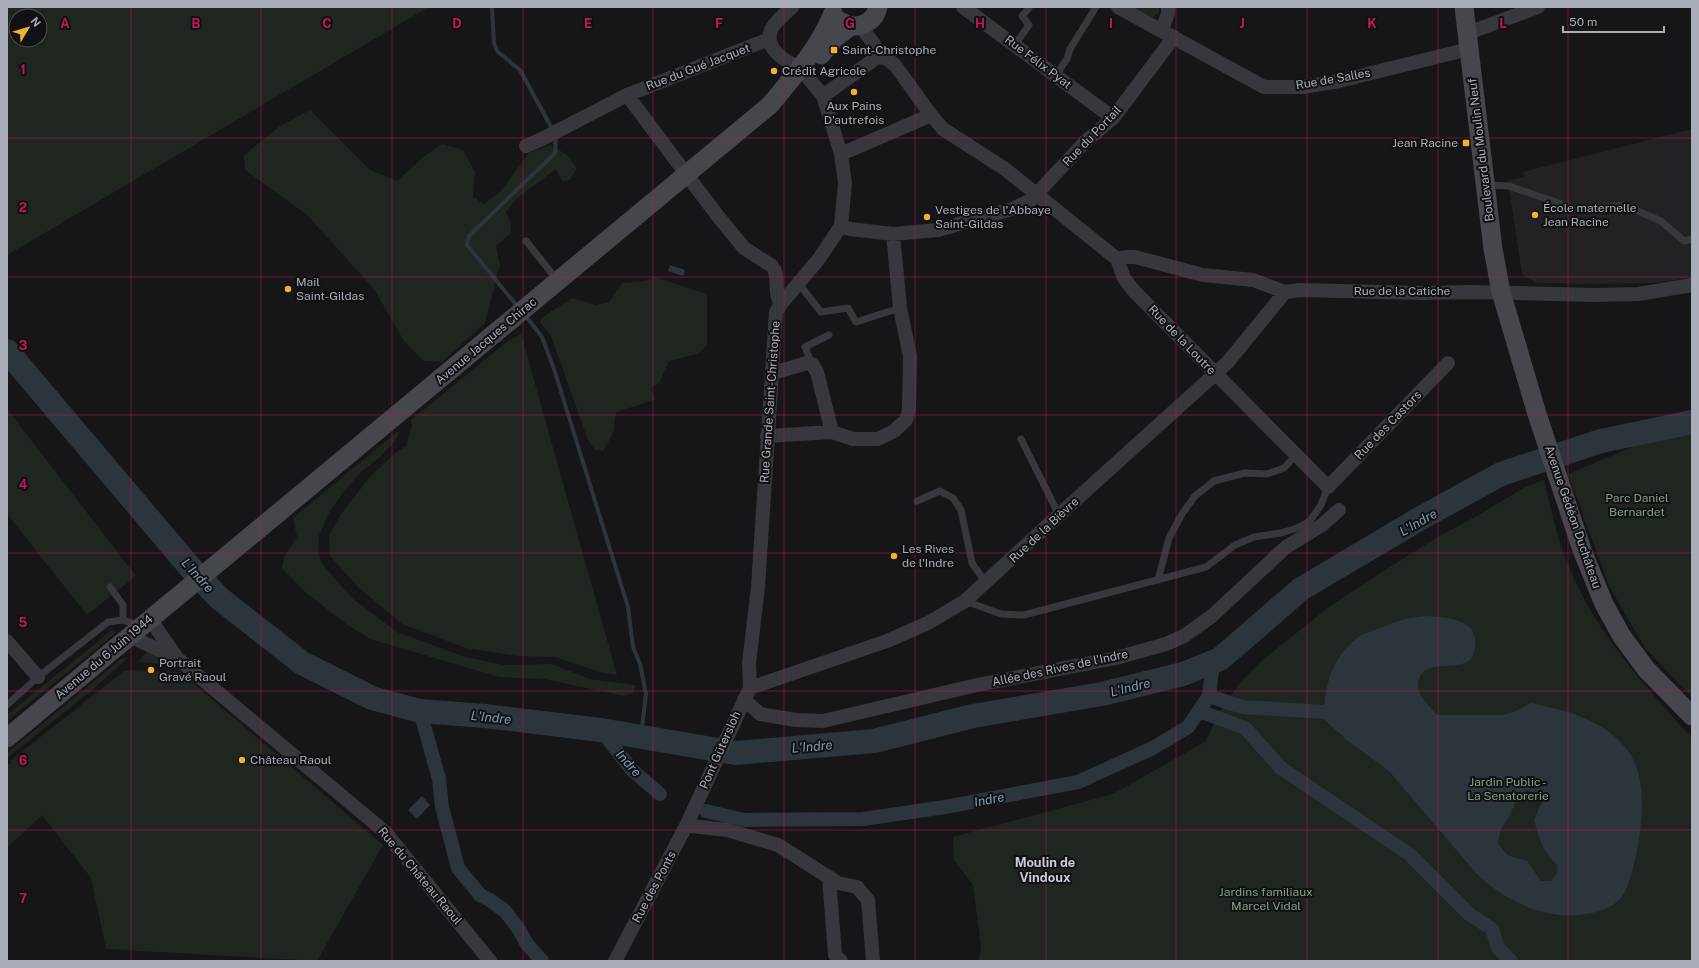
<svg xmlns="http://www.w3.org/2000/svg" width="1699" height="968" viewBox="0 0 1699 968" font-family="'Public Sans',sans-serif">
	<style>
		.built { fill: #222225 }
		.green { fill: #1e261f; fill-rule: evenodd }
		.water { fill: #2c353c; fill-rule: evenodd }
		.lines { fill: none; stroke-linecap: round; stroke-linejoin: round }
		.stream { stroke: #2c353c; stroke-width: 4 }
		.canal { stroke: #2c353c; stroke-width: 14 }
		.river { stroke: #2c353c; stroke-width: 24 }
		.lane { stroke: #37383d; stroke-width: 7 }
		.street { stroke: #37383d; stroke-width: 14 }
		.secondary { stroke: #45474d; stroke-width: 19 }
		.grid { fill: none; stroke: #c2185b; stroke-width: 1; stroke-opacity: 0.55 }
		.poi-dot { fill: #f2b134; stroke: #111113; stroke-width: 1.5 }
		.labels { text-anchor: middle; stroke-width: 4; stroke-linejoin: round; paint-order: stroke }
		.poi-label { font-size: 12px; fill: #a8adb8; stroke: #111113; text-anchor: start }
		.street-label { font-size: 12px; fill: #a8adb8; stroke: #111113 }
		.park-label { font-size: 12px; fill: #7fa381; stroke: #111113 }
		.water-label { font-size: 13px; font-style: italic; fill: #7f9bb3; stroke: #111113 }
		.neighbourhood-label { font-size: 13px; font-weight: bold; fill: #c9ccd4; stroke: #111113 }
		.grid-label { font-size: 13px; text-anchor: middle; font-weight: bold; fill: #c2185b; stroke: #111113; stroke-width: 4; stroke-linejoin: round; paint-order: stroke }
	</style>
	<rect width="100%" height="100%" fill="#161618"/>
	<path class="built" d="M 1692,129 L 1692,277 L 1656,283 L 1591,284 L 1536,283 L 1522,274 L 1508,181 L 1524,177 L 1523,172 Z"/>
	<path class="green" d="M 7,7 L 429,7 L 7,255 ZM 16,16 L 40,16 L 40,40 L 16,40 Z
		M 1128,7 L 1159,7 L 1159,13 L 1150,19 Z
		M 310,110 L 370,170 L 397,181 L 422,158 L 442,144 L 463,150 L 475,172 L 473,197 L 484,204 L 500,192 L 529,153 L 550,145 L 566,154 L 577,168 L 570,180 L 562,181 L 556,169 L 516,199 L 506,212 L 511,224 L 511,233 L 496,246 L 500,265 L 485,323 L 442,362 L 424,361 L 404,341 L 374,289 L 306,214 L 245,170 L 244,155 L 280,126 Z
		M 655,277 L 707,294 L 707,345 L 698,354 L 669,361 L 659,383 L 651,388 L 655,400 L 616,412 L 613,434 L 603,451 L 595,450 L 588,440 L 551,336 L 540,322 L 543,317 L 572,298 L 596,305 L 609,302 L 622,283 L 644,281 Z
		M 521,334 L 617,675 L 599,672 L 555,657 L 517,656 L 466,648 L 402,624 L 359,588 L 330,556 L 329,536 L 341,514 L 369,478 L 395,453 L 406,446 L 412,425 L 411,420 L 509,340 Z
		M 7,409 L 136,576 L 87,615 L 7,514 Z
		M 1692,422 L 1692,697 L 1645,648 L 1609,586 L 1568,474 Z
		M 398,431 L 399,434 L 394,442 L 380,457 L 361,472 L 344,491 L 329,513 L 319,535 L 318,551 L 322,564 L 352,598 L 397,632 L 465,657 L 504,665 L 552,664 L 589,679 L 636,685 L 633,693 L 624,696 L 544,679 L 499,677 L 370,639 L 346,624 L 304,591 L 282,568 L 284,557 L 297,537 L 293,518 Z
		M 1544,480 C 1551,508 1557,539 1569,567 C 1596,633 1645,686 1692,738 L 1692,961 L 979,961 L 981,947 L 973,885 L 954,860 L 953,837 L 1113,794 L 1206,741 L 1219,712 L 1239,684 L 1265,658 L 1329,607 L 1363,584 L 1436,538 L 1484,512 L 1525,487 Z
		M 112,630 L 117,632 L 7,721 L 7,715 Z
		M 147,651 L 180,665 L 138,662 Z
		M 129,657 L 91,691 L 7,758 L 7,753 L 121,659 Z
		M 133,670 L 180,672 L 383,845 L 317,961 L 106,949 L 91,878 L 42,815 L 7,848 L 7,765 L 11,763 L 10,761 L 124,671 Z"/>
	<path class="water" d="M 670,265 L 685,270 L 683,276 L 668,271 Z
		M 1427,616 C 1445,617 1479,619 1475,645 C 1475,650 1473,658 1468,661 C 1455,671 1425,659 1419,679 C 1414,693 1428,705 1437,715 L 1503,715 L 1516,711 L 1531,703 C 1567,711 1600,718 1625,747 C 1650,775 1642,831 1634,864 C 1631,875 1628,891 1619,900 C 1610,909 1598,912 1586,914 C 1545,921 1503,900 1475,872 L 1389,771 L 1348,741 L 1325,720 C 1322,689 1333,654 1360,636 C 1367,632 1376,630 1383,627 C 1400,620 1409,617 1427,616 ZM 1527,790 L 1540,796 L 1543,800 L 1534,820 C 1539,838 1543,853 1558,866 L 1557,874 L 1551,881 L 1541,881 L 1527,861 L 1507,855 L 1498,843 L 1501,829 L 1508,819 L 1519,795 Z
		M 422,796 L 430,805 L 417,819 L 408,810 Z"/>
	<g class="lines">
		<path class="stream" d="M 492,7 L 494,43 L 497,51 L 520,70 L 556,136 L 555,153 L 469,236 L 467,245 L 518,307
			M 525,315 L 542,337 L 554,369 L 628,607 L 633,647 L 640,664 L 646,694 L 641,736"/>
		<path class="canal" d="M 1209,696 L 1242,707 L 1324,712
			M 420,711 L 439,779 L 442,807 L 458,868 L 480,895 L 490,900 L 505,911 L 518,928 L 527,944 L 542,961
			M 1199,711 L 1245,728 L 1281,768 L 1409,854 L 1469,914 L 1492,929 L 1498,948 L 1511,961
			M 601,730 L 632,770 L 660,794
			M 706,811 L 744,820 L 863,819 L 945,807 L 1078,782 L 1153,748 L 1188,727 L 1209,696 L 1213,662"/>
		<path class="river" d="M 7,351 L 189,566 L 219,598 L 302,663 L 372,698 L 420,711 L 485,716 L 601,730 L 736,753 L 874,741 L 973,716 L 1102,694 L 1183,674 L 1220,659 L 1301,589 L 1421,518 L 1501,474 L 1601,441 L 1692,422"/>
		<path class="lane" d="M 1015,45 L 1029,25 L 1022,16 L 1029,8
			M 1056,75 L 1067,59 L 1070,49 L 1096,7
			M 1486,185 L 1509,186 L 1579,210 L 1624,205 L 1661,221 L 1684,241 L 1692,239
			M 526,241 L 558,281
			M 799,284 L 821,312 L 848,308 L 856,322 L 900,308
			M 812,364 L 805,347 L 829,335
			M 1021,439 L 1059,515
			M 917,501 L 940,491 L 953,498 L 961,510 L 972,563 L 986,583
			M 1158,580 L 1169,538 L 1182,514 L 1195,496 L 1214,481 L 1245,473 L 1267,474 L 1284,468 L 1296,455
			M 110,587 L 123,605 L 123,620
			M 965,601 L 1001,614 L 1024,615 L 1206,567 L 1235,545 L 1254,537 L 1281,533 L 1297,528 L 1310,521 L 1321,505 L 1328,487
			M 7,705 L 38,677 L 108,622 L 123,620 L 140,626"/>
		<path class="street" d="M 792,7 C 786,13 774,22 771,30 C 764,49 786,63 801,67
			M 963,7 L 1113,118
			M 1118,7 L 1264,87 L 1303,87 L 1339,81 L 1469,49
			M 860,26 L 874,44 L 876,58
			M 1162,30 L 1168,13 L 1168,7
			M 1468,33 L 1538,7
			M 876,58 L 884,57 L 895,65 L 931,115 L 943,129 L 1005,169 L 1117,259 L 1124,278 L 1133,290 L 1328,487 L 1448,363
			M 627,95 L 717,215 L 744,248 L 772,266 C 781,277 772,290 781,304
			M 823,96 L 876,58
			M 526,146 L 542,139 L 627,95 L 769,39
			M 841,154 L 931,115
			M 841,226 L 850,229 L 893,234 L 938,230 L 1012,209 L 1031,200 L 1085,142 L 1113,118 L 1174,37
			M 1117,259 L 1126,257 L 1135,257 L 1203,275 L 1253,280 L 1285,292 L 1300,290 L 1423,293 L 1472,292 L 1594,295 L 1638,294 L 1692,285
			M 773,373 L 807,363 L 812,364 L 817,372 L 832,432
			M 767,436 L 832,432 L 853,439 L 878,439 L 894,431 L 906,420 L 909,410 L 910,356 L 900,308 L 893,234
			M 150,619 L 177,658
			M 129,636 L 177,658 L 385,832 L 490,961
			M 7,641 L 38,677
			M 750,688 L 887,641 L 928,623 L 965,601 L 1059,515 L 1215,374 L 1228,362 L 1285,292
			M 744,699 L 760,714 L 796,720 L 823,721 L 977,685 L 1116,658 L 1166,644 L 1184,636 L 1212,616 L 1286,547 L 1322,525 L 1339,510
			M 687,824 L 691,826 L 727,830 L 778,845 L 838,883 L 857,887 L 868,900 L 873,961
			M 829,877 L 835,955 L 841,961
			M 615,961 L 687,824 L 750,688 L 749,663 L 758,587 L 776,312 L 781,304 L 818,260 L 841,226 L 845,183 L 841,154 L 823,96 L 806,75"/>
		<path class="secondary" d="M 1464,7 L 1493,249 L 1501,292 L 1537,414 L 1582,550 L 1604,604 L 1621,635 L 1646,669 L 1692,716
			M 840,21 C 854,31 874,25 878,7
			M 821,55 L 834,39 L 851,26
			M 7,738 L 770,105 C 794,76 819,48 833,13"/>
	</g>
	<path class="grid" d="M 131,7 L 131,961M 261,7 L 261,961M 392,7 L 392,961M 523,7 L 523,961M 653,7 L 653,961M 784,7 L 784,961M 915,7 L 915,961M 1046,7 L 1046,961M 1176,7 L 1176,961M 1307,7 L 1307,961M 1438,7 L 1438,961M 1568,7 L 1568,961M 7,138 L 1692,138M 7,277 L 1692,277M 7,415 L 1692,415M 7,553 L 1692,553M 7,691 L 1692,691M 7,830 L 1692,830"/>
	<g class="poi-dot">
		<rect x="830" y="46" width="8" height="8" rx="2"/>
		<circle cx="774" cy="71" r="4"/>
		<circle cx="854" cy="92" r="4"/>
		<rect x="1462" y="139" width="8" height="8" rx="2"/>
		<circle cx="1535" cy="215" r="4"/>
		<circle cx="927" cy="217" r="4"/>
		<circle cx="288" cy="289" r="4"/>
		<circle cx="894" cy="556" r="4"/>
		<circle cx="151" cy="670" r="4"/>
		<circle cx="242" cy="760" r="4"/>
	</g>
	<g class="labels">
		<g class="poi-label">
			<text x="842" y="54">Saint-Christophe</text>
			<text x="782" y="75">Crédit Agricole</text>
			<text x="854" y="110" text-anchor="middle">Aux Pains<tspan x="854" dy="14">D'autrefois</tspan></text>
			<text x="1458" y="147" text-anchor="end">Jean Racine</text>
			<text x="1543" y="212">École maternelle<tspan x="1543" dy="14">Jean Racine</tspan></text>
			<text x="935" y="214">Vestiges de l'Abbaye<tspan x="935" dy="14">Saint-Gildas</tspan></text>
			<text x="296" y="286">Mail<tspan x="296" dy="14">Saint-Gildas</tspan></text>
			<text x="902" y="553">Les Rives<tspan x="902" dy="14">de l'Indre</tspan></text>
			<text x="159" y="667">Portrait<tspan x="159" dy="14">Gravé Raoul</tspan></text>
			<text x="250" y="764">Château Raoul</text>
		</g>
		<g class="street-label">
			<text transform="translate(1038 62) rotate(37)" y="4">Rue Félix Pyat</text>
			<text transform="translate(698 67) rotate(-21)" y="4">Rue du Gué Jacquet</text>
			<text transform="translate(1333 79) rotate(-10)" y="4">Rue de Salles</text>
			<text transform="translate(1092 136) rotate(-46)" y="4">Rue du Portail</text>
			<text transform="translate(1481 150) rotate(-97)" y="4">Boulevard du Moulin Neuf</text>
			<text x="1402" y="295">Rue de la Catiche</text>
			<text transform="translate(1182 340) rotate(46)" y="4">Rue de la Loutre</text>
			<text transform="translate(486 341) rotate(-40)" y="4">Avenue Jacques Chirac</text>
			<text transform="translate(770 402) rotate(-86)" y="4">Rue Grande Saint-Christophe</text>
			<text transform="translate(1388 425) rotate(-46)" y="4">Rue des Castors</text>
			<text transform="translate(1573 517) rotate(71)" y="4">Avenue Gédéon Duchâteau</text>
			<text transform="translate(1044 530) rotate(-43)" y="4">Rue de la Bièvre</text>
			<text transform="translate(104 657) rotate(-40)" y="4">Avenue du 6 Juin 1944</text>
			<text transform="translate(1060 668) rotate(-12)" y="4">Allée des Rives de l'Indre</text>
			<text transform="translate(720 750) rotate(-66)" y="4">Pont Gütersloh</text>
			<text transform="translate(420 876) rotate(50)" y="4">Rue du Château Raoul</text>
			<text transform="translate(654 887) rotate(-62)" y="4">Rue des Ponts</text>
		</g>
		<g class="park-label">
			<text x="1637" y="502">Parc Daniel<tspan x="1637" dy="14">Bernardet</tspan></text>
			<text x="1508" y="786">Jardin Public -<tspan x="1508" dy="14">La Senatorerie</tspan></text>
			<text x="1266" y="896">Jardins familiaux<tspan x="1266" dy="14">Marcel Vidal</tspan></text>
		</g>
		<g class="water-label">
			<text transform="translate(1418 522) rotate(-30)" y="5">L'Indre</text>
			<text transform="translate(198 575) rotate(48)" y="5">L'Indre</text>
			<text transform="translate(1130 687) rotate(-14)" y="5">L'Indre</text>
			<text transform="translate(491 717) rotate(6)" y="5">L'Indre</text>
			<text transform="translate(812 746) rotate(-5)" y="5">L'Indre</text>
			<text transform="translate(629 763) rotate(48)" y="5">Indre</text>
			<text transform="translate(989 799) rotate(-11)" y="5">Indre</text>
		</g>
		<g class="neighbourhood-label">
			<text x="1045" y="867">Moulin de<tspan x="1045" dy="15">Vindoux</tspan></text>
		</g>
	</g>
	<g class="grid-label">
		<text x="65" y="28">A</text>
		<text x="196" y="28">B</text>
		<text x="327" y="28">C</text>
		<text x="457" y="28">D</text>
		<text x="588" y="28">E</text>
		<text x="719" y="28">F</text>
		<text x="850" y="28">G</text>
		<text x="980" y="28">H</text>
		<text x="1111" y="28">I</text>
		<text x="1242" y="28">J</text>
		<text x="1372" y="28">K</text>
		<text x="1503" y="28">L</text>
		<text x="23" y="74">1</text>
		<text x="23" y="212">2</text>
		<text x="23" y="350">3</text>
		<text x="23" y="489">4</text>
		<text x="23" y="627">5</text>
		<text x="23" y="765">6</text>
		<text x="23" y="903">7</text>
	</g>
	<rect width="1699" height="968" fill="none" stroke="#a8adb8" stroke-width="16"/>
	<g transform="translate(28 28) rotate(52)"><circle r="19" fill="#111113" stroke="#4d4f55"/>
	<path d="M0-3L7 15L0 10L-7 15Z" fill="#f2b134"/>
	<text y="-6" font-size="11" font-weight="bold" text-anchor="middle" fill="#a8adb8">N</text>
	</g>
	<path d="M1563 26v6h101v-6" fill="none" stroke="#a8adb8" stroke-width="2"/>
	<text x="1569" y="26" font-size="12" fill="#a8adb8" stroke="#111113" stroke-width="3" paint-order="stroke">50 m</text>
</svg>
